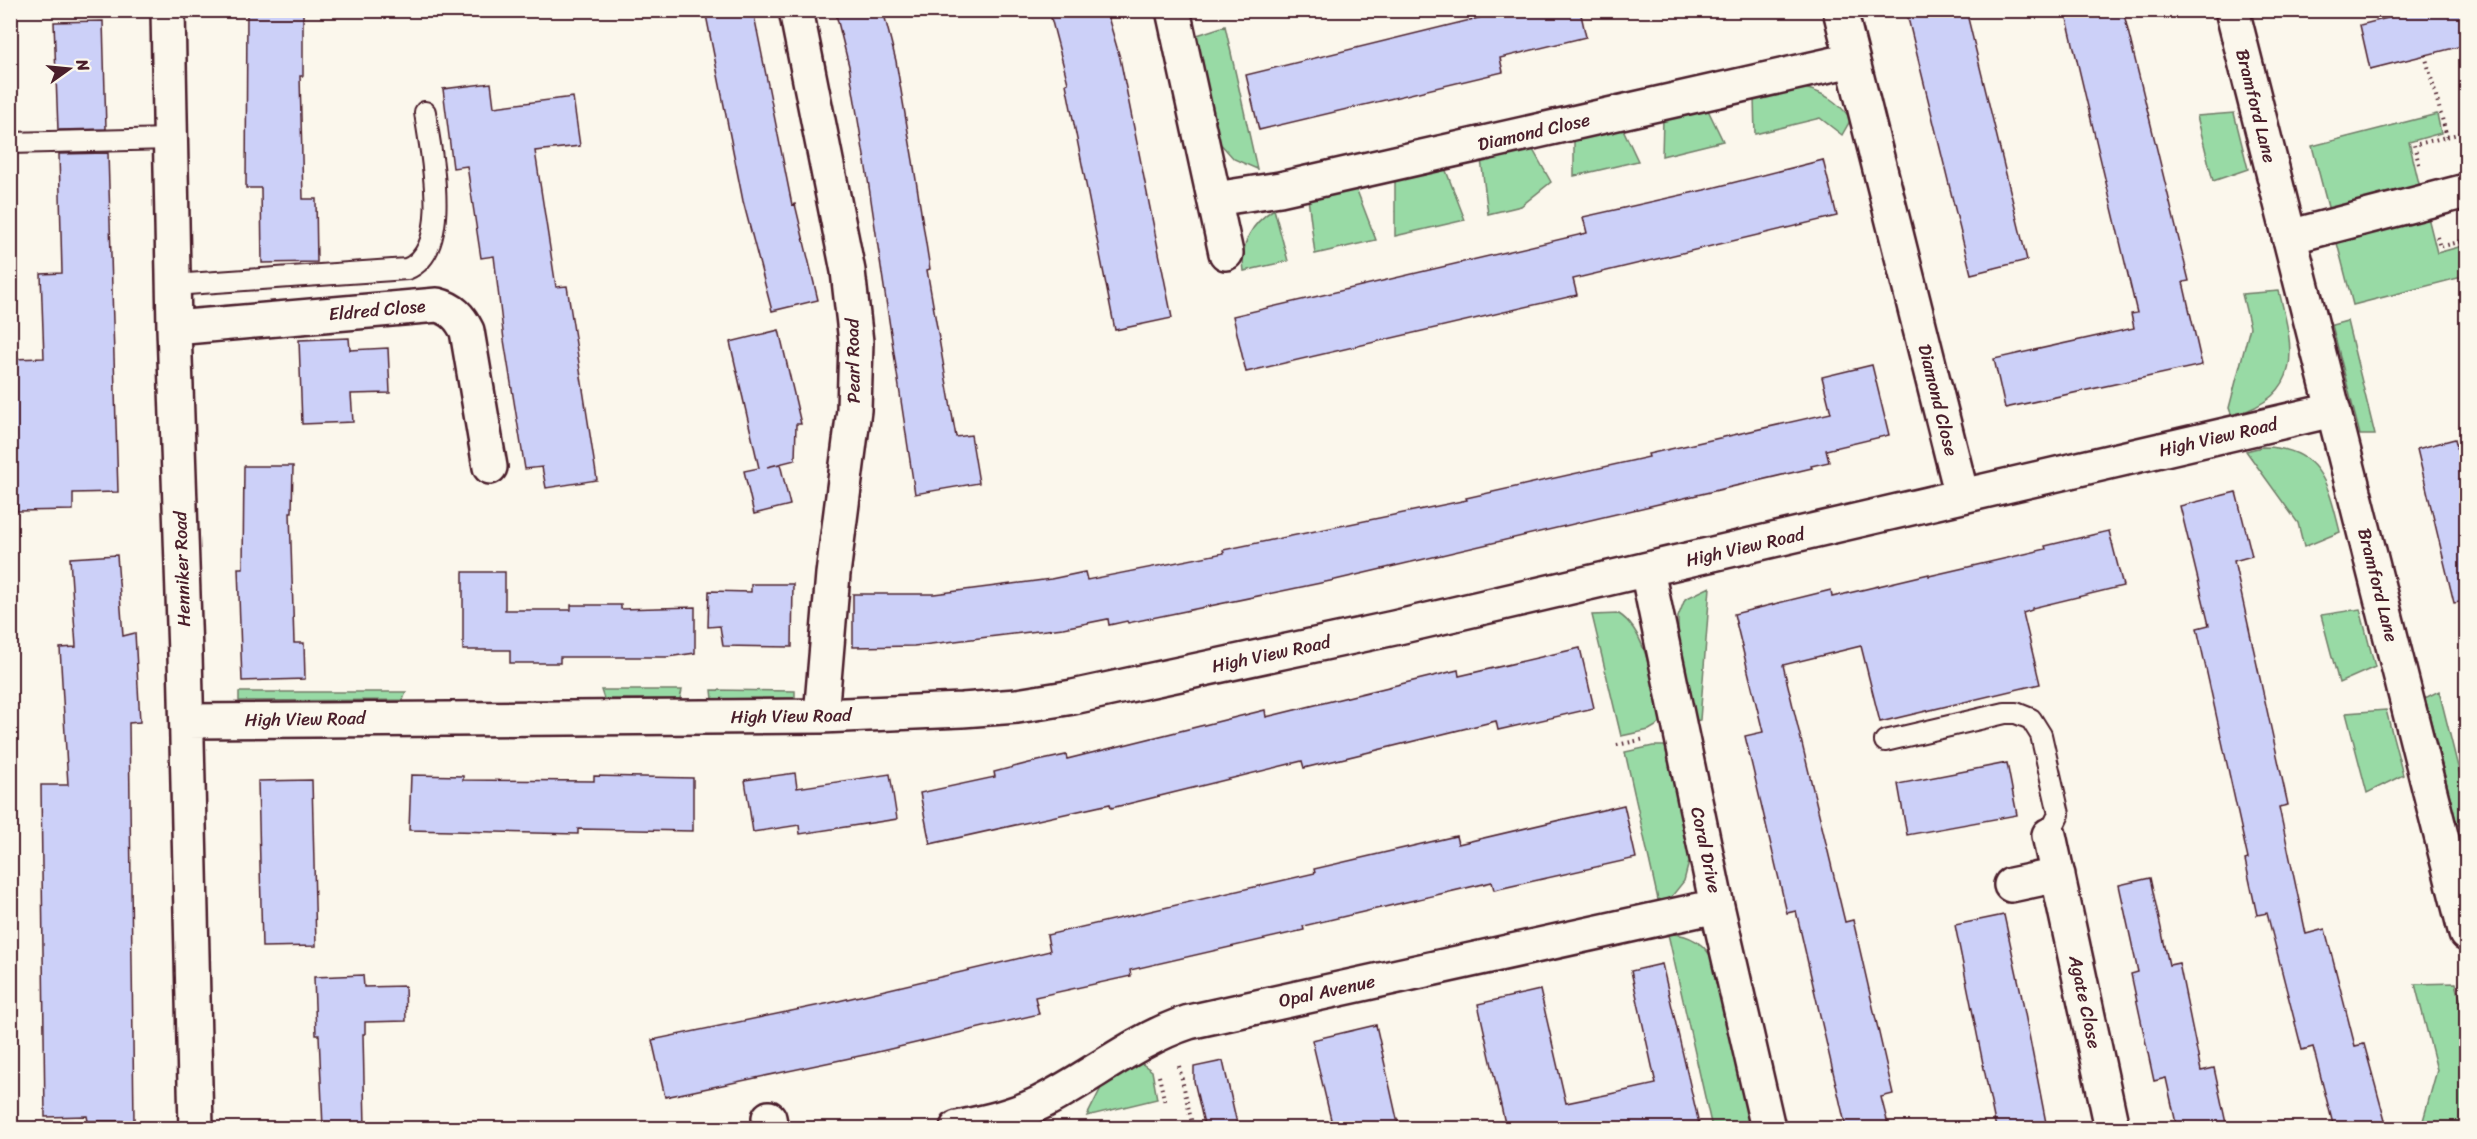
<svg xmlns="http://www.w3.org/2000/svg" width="2477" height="1139" viewBox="0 0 2477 1139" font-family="Sriracha,sans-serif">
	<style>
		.green { fill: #98daa5; stroke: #717c68; stroke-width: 1.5 }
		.building { fill: #ccd0f8; stroke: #4a1f2b; stroke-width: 1.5 }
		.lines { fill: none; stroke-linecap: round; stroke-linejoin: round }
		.service-casing { stroke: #4a1f2b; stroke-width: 24 }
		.minor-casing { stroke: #4a1f2b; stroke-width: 38 }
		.tertiary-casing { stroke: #4a1f2b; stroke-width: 38 }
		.path { stroke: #4a1f2b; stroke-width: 4; stroke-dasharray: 1.5 4.5; stroke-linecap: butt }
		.service { stroke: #fbf7ec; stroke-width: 20 }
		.minor { stroke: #fbf7ec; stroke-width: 33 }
		.tertiary { stroke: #fbf7ec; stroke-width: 33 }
		.labels { text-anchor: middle; stroke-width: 5; stroke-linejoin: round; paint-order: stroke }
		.street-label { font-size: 18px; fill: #4a1f2b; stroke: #fbf7ec }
	</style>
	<rect width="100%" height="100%" fill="#fbf7ec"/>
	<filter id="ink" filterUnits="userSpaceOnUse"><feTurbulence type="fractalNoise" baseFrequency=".0167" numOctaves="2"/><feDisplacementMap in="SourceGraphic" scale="12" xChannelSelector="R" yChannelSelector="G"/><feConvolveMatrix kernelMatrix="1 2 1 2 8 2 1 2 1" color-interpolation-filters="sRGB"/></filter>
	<g filter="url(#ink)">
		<path class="green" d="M 1225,26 L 1257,169 L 1234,159 L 1218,141 L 1194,36 Z
			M 1804,88 C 1825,93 1838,102 1851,119 L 1842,135 L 1820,118 L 1755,134 L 1754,98 Z
			M 1707,108 L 1723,141 L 1662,156 L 1663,118 Z
			M 2234,113 L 2248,169 L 2213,181 L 2197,116 Z
			M 2437,114 L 2441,133 L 2409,142 L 2421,192 L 2329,211 L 2312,146 Z
			M 1622,127 L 1638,161 L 1574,176 L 1574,138 Z
			M 1532,148 L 1551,182 L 1521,206 L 1488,214 L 1481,159 Z
			M 1445,168 L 1465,220 L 1395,236 L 1395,179 Z
			M 1356,188 L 1376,240 L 1315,254 L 1308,198 Z
			M 1274,209 L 1288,261 L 1244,271 C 1240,243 1251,224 1274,209 Z
			M 2427,213 L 2437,253 L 2466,245 L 2466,276 L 2353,305 L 2336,239 Z
			M 2279,291 C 2294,351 2305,394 2232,416 L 2229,408 L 2250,327 L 2242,294 Z
			M 2347,321 L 2375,435 L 2360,435 L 2332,325 Z
			M 2262,447 C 2321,447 2328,484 2340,532 L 2304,547 L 2298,523 L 2246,451 Z
			M 1710,587 L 1700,720 L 1696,721 L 1678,634 L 1678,617 L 1685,599 Z
			M 2360,609 L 2375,667 L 2339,683 L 2321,615 Z
			M 1619,614 C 1649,633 1653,690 1661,723 L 1649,730 L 1621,736 L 1592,615 Z
			M 601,690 L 682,690 L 680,699 L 604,699 Z
			M 712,690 L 795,691 L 795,698 L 713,699 Z
			M 2439,691 L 2466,799 L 2466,825 L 2457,825 L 2425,698 Z
			M 239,692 L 406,692 L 403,700 L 239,701 Z
			M 2386,710 L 2403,775 L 2367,793 L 2346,713 Z
			M 1653,746 L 1665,746 L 1690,858 L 1684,881 L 1672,896 L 1659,904 L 1625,752 Z
			M 1668,934 C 1689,933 1706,944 1715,964 L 1753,1128 L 1712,1128 Z
			M 2456,983 L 2466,1023 L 2466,1128 L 2421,1128 L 2437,1070 L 2415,984 Z
			M 1141,1063 L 1152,1071 L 1157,1099 L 1087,1116 L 1102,1086 Z"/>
		<path class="building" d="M 247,10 L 303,10 L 303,76 L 300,76 L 303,199 L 316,199 L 317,262 L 262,263 L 261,188 L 246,188 Z
			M 705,10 L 753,10 L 792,205 L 795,204 L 818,300 L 772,311 L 743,201 Z
			M 835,10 L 883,10 L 896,61 L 913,161 L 930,269 L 927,270 L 956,437 L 971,435 L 979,483 L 915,494 L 868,180 L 849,66 Z
			M 1049,10 L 1106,10 L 1120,58 L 1172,318 L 1115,330 L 1066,84 L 1068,83 Z
			M 1511,10 L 1580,10 L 1586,37 L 1500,58 L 1503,72 L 1259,130 L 1246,75 Z
			M 1906,10 L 1966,10 L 2027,260 L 1971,274 Z
			M 2065,10 L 2123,10 L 2189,281 L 2183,282 L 2202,365 L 2005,408 L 1994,359 L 2134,328 L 2131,314 L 2137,313 Z
			M 2419,10 L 2466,10 L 2466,45 L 2370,69 L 2360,25 Z
			M 103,21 L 106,129 L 58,130 L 54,22 Z
			M 491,83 L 494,107 L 573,97 L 580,146 L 535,151 L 556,287 L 567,286 L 597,480 L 546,488 L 542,467 L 525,469 L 504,340 L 494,256 L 481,258 L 467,166 L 453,168 L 443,89 Z
			M 108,153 L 118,492 L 73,493 L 73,510 L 17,511 L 12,359 L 44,358 L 41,274 L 62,273 L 59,154 Z
			M 1823,160 L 1837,216 L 1573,279 L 1577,295 L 1246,372 L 1233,316 L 1587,233 L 1583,217 L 1704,190 Z
			M 779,330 L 801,424 L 796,424 L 795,460 L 767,467 L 780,464 L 790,505 L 754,514 L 744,471 L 759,468 L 730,342 Z
			M 349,338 L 350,350 L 388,348 L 390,393 L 351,394 L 353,422 L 302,424 L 299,340 Z
			M 1872,365 L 1889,435 L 1826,450 L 1829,462 L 1811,466 L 1812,468 L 1335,580 L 1128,623 L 1127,621 L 1109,625 L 1108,619 L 1063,628 L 914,646 L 853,647 L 853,594 L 934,594 L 1051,579 L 1085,572 L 1087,580 L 1224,553 L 1223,550 L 1467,500 L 1466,498 L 1649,457 L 1648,454 L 1831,413 L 1822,377 Z
			M 2455,439 L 2466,484 L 2466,601 L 2454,603 L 2417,449 Z
			M 244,466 L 293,466 L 292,512 L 290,512 L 294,643 L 304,643 L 305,679 L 242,681 L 238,568 L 243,568 Z
			M 2236,492 L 2252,556 L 2234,561 L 2288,805 L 2279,807 L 2306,934 L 2325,929 L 2355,1046 L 2364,1044 L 2387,1128 L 2334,1128 L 2313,1047 L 2302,1050 L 2267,913 L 2257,915 L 2245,860 L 2248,859 L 2197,628 L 2209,625 L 2180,506 Z
			M 2109,531 L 2123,586 L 2032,608 L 2032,610 L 2023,613 L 2040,684 L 1880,722 L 1861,646 L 1783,665 L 1845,922 L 1853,920 L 1893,1094 L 1881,1097 L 1889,1128 L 1846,1128 L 1796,911 L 1787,913 L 1745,736 L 1763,732 L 1734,614 L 1831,590 L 1832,597 L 1929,574 L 1929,576 L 2046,549 L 2045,546 Z
			M 117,555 L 123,636 L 135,633 L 140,722 L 129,723 L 134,1121 L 88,1121 L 87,1116 L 45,1117 L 41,785 L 68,785 L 60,648 L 76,647 L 70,558 Z
			M 463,572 L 505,572 L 505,610 L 571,610 L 571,605 L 621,605 L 621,609 L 695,607 L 695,653 L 667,657 L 560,657 L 560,663 L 510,663 L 510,650 L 463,650 Z
			M 751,584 L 793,584 L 792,647 L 723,646 L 720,626 L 708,627 L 709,591 L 751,592 Z
			M 1580,648 L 1594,708 L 1498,730 L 1496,721 L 1304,768 L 1302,761 L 1111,808 L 1110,804 L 930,844 L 920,793 L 995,777 L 994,772 L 1029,763 L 1066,755 L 1067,759 L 1265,710 L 1266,717 L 1458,670 L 1459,676 Z
			M 2007,763 L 2017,815 L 1907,835 L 1898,784 Z
			M 795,773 L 797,788 L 890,774 L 897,819 L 800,834 L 799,825 L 753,832 L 745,780 Z
			M 411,775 L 463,776 L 463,780 L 594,781 L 594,776 L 693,778 L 693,831 L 578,829 L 578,834 L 409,830 Z
			M 312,780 L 316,946 L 262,947 L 258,781 Z
			M 1624,805 L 1636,858 L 1494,890 L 1492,882 L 1303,926 L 1304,930 L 1130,970 L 1131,976 L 1035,997 L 1039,1014 L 869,1054 L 665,1097 L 652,1040 L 830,1003 L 1050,951 L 1047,935 L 1315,873 L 1314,869 L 1456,836 L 1458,844 Z
			M 2150,878 L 2169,965 L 2179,963 L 2201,1071 L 2214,1068 L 2227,1128 L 2177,1128 L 2166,1078 L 2154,1081 L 2131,974 L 2138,972 L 2119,885 Z
			M 2004,915 L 2021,993 L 2047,1128 L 1996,1128 L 1955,925 Z
			M 1662,964 L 1700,1128 L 1506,1128 L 1478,1004 L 1540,990 L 1566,1103 L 1610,1094 L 1656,1084 L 1631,971 Z
			M 363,975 L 364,987 L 405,986 L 406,1021 L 365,1022 L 365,1034 L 363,1034 L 365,1128 L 323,1128 L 319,1035 L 316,1035 L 314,977 Z
			M 1376,1025 L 1399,1128 L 1333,1128 L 1312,1040 Z
			M 1223,1061 L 1238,1128 L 1205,1128 L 1194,1081 L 1194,1067 Z"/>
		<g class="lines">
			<g class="service-casing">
				<path id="service" d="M 10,143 L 170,139
					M 173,285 L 407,269 C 454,250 430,151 425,112
					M 1885,741 L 2005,713 L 2016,713 L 2031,719 L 2041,735 L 2059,814 L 2049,835"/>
			</g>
			<g class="minor-casing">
				<path id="minor" d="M 168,10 L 174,328 L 185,654 L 196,1128
					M 796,10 L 848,271 L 856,342 L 854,410 L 833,574 L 821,716
					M 1173,10 L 1226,253
					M 1840,10 L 1962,496
					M 1215,199 L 1280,189 L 1852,60
					M 2289,237 L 2466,191
					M 174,328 L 437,305 C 453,309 460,317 467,331 L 490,467
					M 1647,570 L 1717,906 L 1768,1128
					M 187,721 L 821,716 L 962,710 L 1017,706 L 1073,697 L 1394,628 L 2333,410
					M 2049,835 L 2112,1128
					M 2011,885 L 2058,875
					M 769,1118 L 771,1128
					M 957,1128 C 985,1122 1014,1116 1040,1103 C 1090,1078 1136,1039 1189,1022 L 1717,906"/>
			</g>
			<g class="tertiary-casing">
				<path id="tertiary" d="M 2232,10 L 2466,934"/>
			</g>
			<path class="path" d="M 2425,55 L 2447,137
				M 2419,164 L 2414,145 L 2466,132
				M 2437,237 L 2440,247 L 2466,240
				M 1617,745 L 1645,739
				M 1179,1066 L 1193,1128
				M 1159,1076 L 1165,1103"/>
			<use href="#service" class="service"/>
			<use href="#minor" class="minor"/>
			<use href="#tertiary" class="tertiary"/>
		</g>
	</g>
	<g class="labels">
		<g class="street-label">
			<text transform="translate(2256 106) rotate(76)" y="6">Bramford Lane</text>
			<text transform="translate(1534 132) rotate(-13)" y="6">Diamond Close</text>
			<text transform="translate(377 310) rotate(-5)" y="6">Eldred Close</text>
			<text transform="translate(853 361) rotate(-91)" y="6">Pearl Road</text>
			<text transform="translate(1938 400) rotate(76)" y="6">Diamond Close</text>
			<text transform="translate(2218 437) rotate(-13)" y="6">High View Road</text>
			<text transform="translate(1745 547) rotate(-13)" y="6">High View Road</text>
			<text transform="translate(182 569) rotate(-92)" y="6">Henniker Road</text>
			<text transform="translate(2378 585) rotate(76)" y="6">Bramford Lane</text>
			<text transform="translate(1271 654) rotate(-12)" y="6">High View Road</text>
			<text transform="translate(791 716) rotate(-1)" y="6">High View Road</text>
			<text transform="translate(305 719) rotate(-1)" y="6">High View Road</text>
			<text transform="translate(1706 850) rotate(78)" y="6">Coral Drive</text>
			<text transform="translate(1327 991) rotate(-12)" y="6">Opal Avenue</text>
			<text transform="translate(2085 1002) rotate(78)" y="6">Agate Close</text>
		</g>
	</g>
	<rect width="2477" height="1139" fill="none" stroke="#fbf7ec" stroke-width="36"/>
	<rect x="18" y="18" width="2441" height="1103" fill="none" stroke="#4a1f2b" stroke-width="2" filter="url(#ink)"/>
	<g transform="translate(69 69) rotate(75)" stroke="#fbf7ec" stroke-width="4.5" paint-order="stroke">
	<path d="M0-4.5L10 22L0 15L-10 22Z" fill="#4a1f2b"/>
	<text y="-9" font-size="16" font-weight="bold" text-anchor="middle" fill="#4a1f2b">N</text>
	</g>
</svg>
